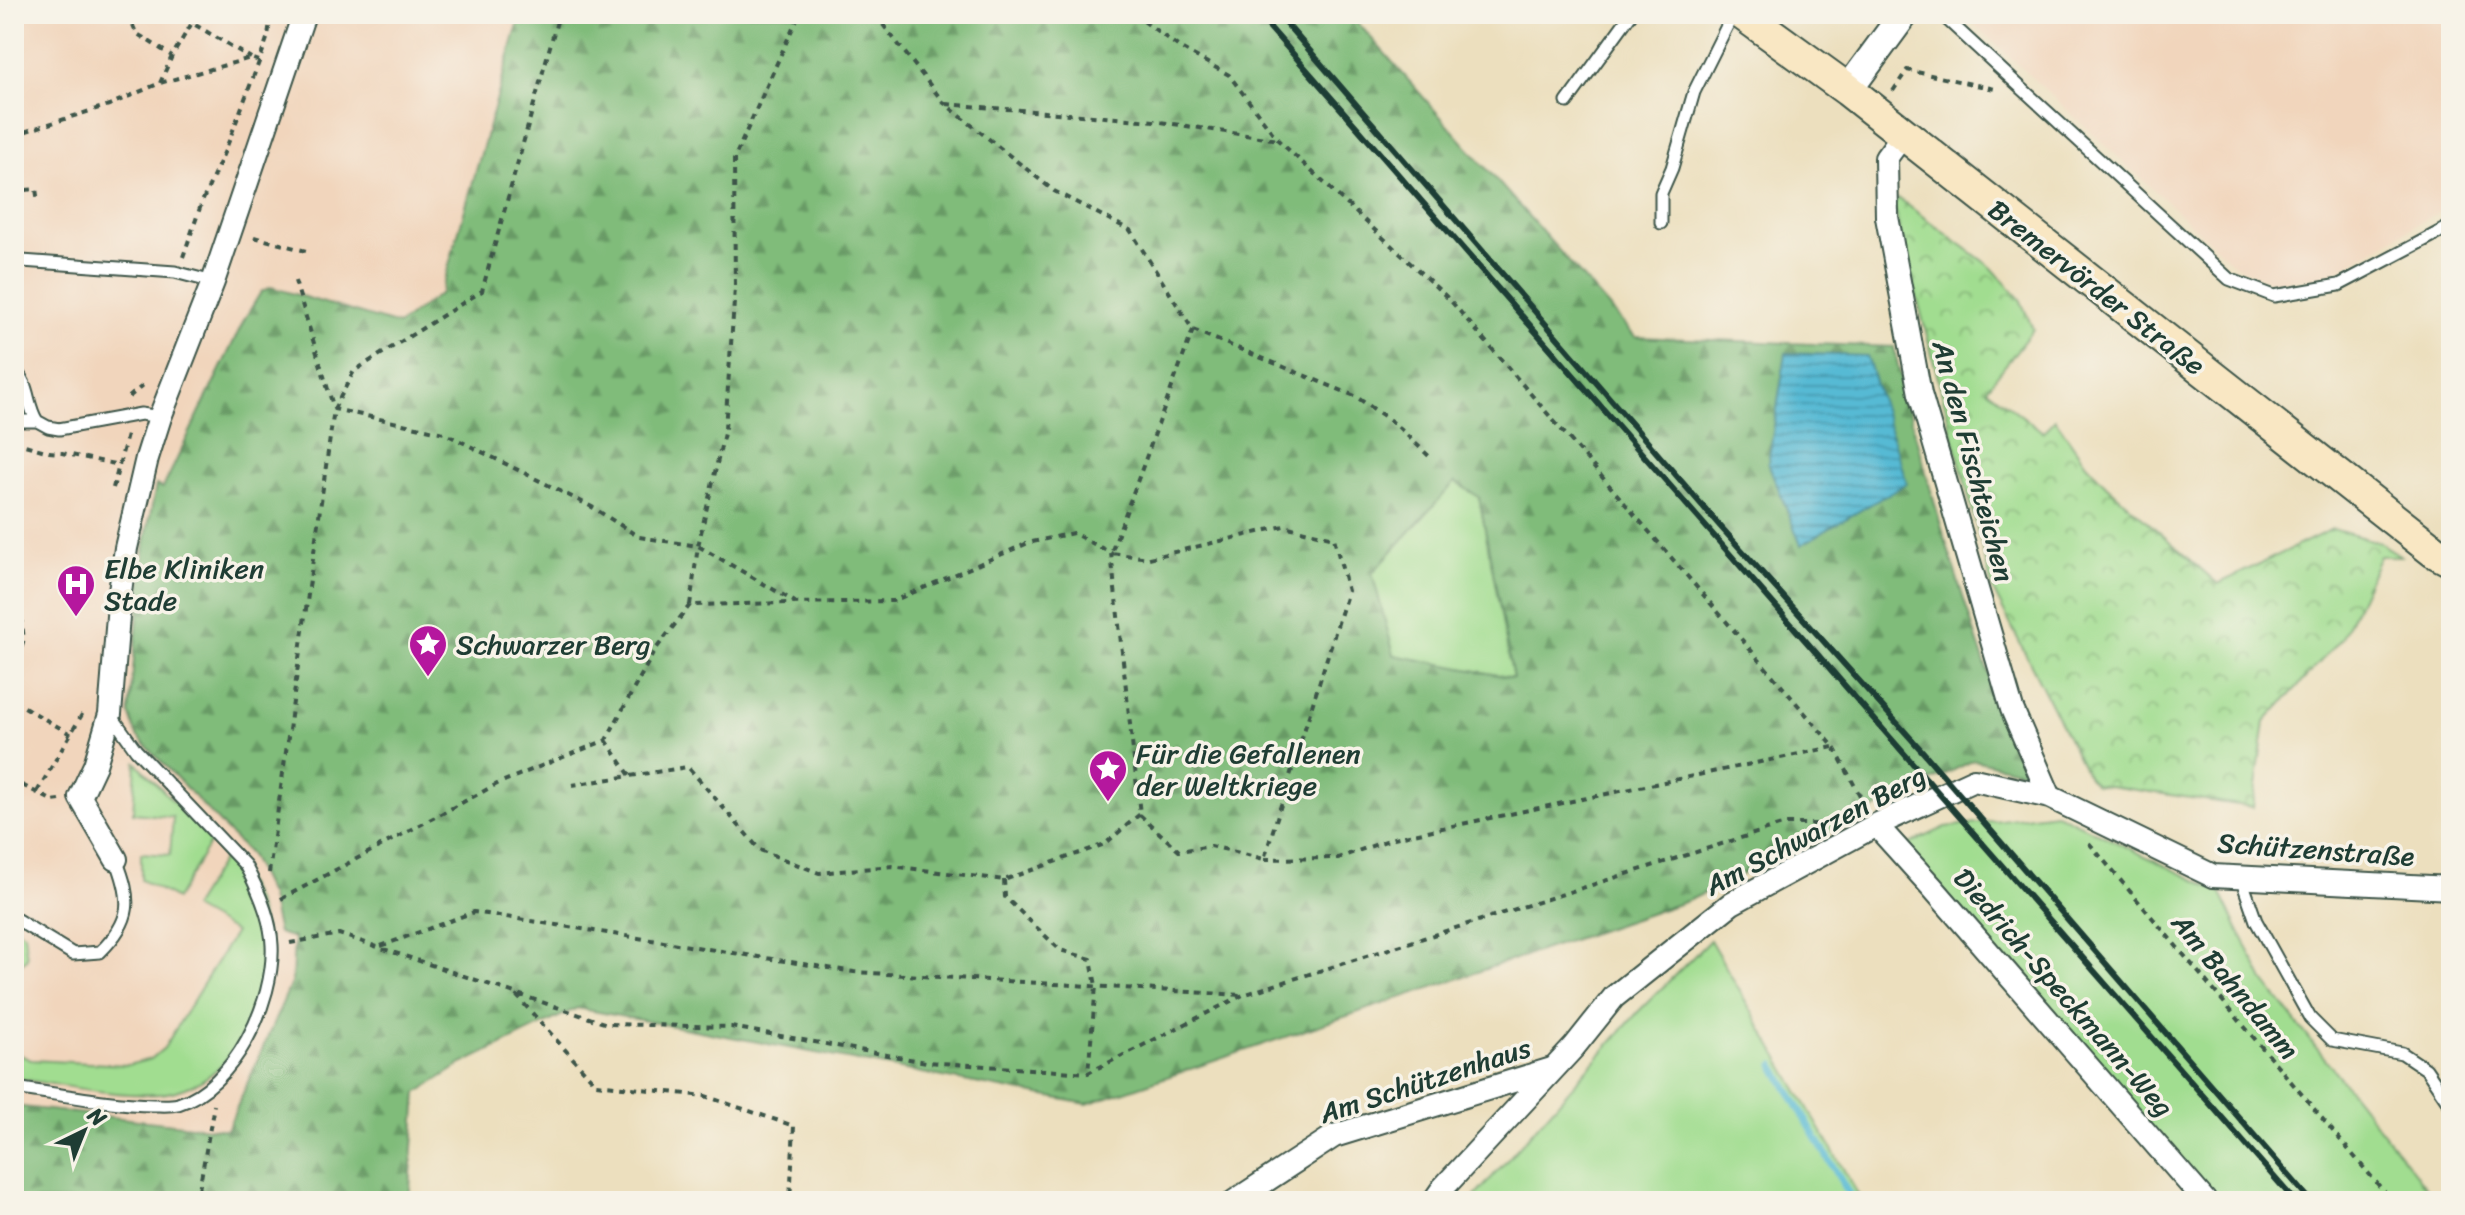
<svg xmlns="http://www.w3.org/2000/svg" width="2465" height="1215" viewBox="0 0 2465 1215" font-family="Sriracha,sans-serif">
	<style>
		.built { fill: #f1d5bc }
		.grass { fill: #a1dd90; stroke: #608d62; stroke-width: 2 }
		.forest { fill: url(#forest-firs); stroke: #507c57; stroke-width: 2; fill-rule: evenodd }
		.park { fill: url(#park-crowns); stroke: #608d62; stroke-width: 2 }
		.water { fill: url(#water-rules); stroke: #3a7c84; stroke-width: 2 }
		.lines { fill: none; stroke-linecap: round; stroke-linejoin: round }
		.stream { stroke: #56bad4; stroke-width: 7 }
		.service-casing { stroke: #3e5549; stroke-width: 15 }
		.minor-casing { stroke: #3e5549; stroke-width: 26 }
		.tertiary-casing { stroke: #3e5549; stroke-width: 32 }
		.secondary-casing { stroke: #3e5549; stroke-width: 36 }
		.path { stroke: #3e5549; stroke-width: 4; stroke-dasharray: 6 6; stroke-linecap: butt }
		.service { stroke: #fff; stroke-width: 11 }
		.minor { stroke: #fff; stroke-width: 22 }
		.tertiary { stroke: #fff; stroke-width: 28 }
		.secondary { stroke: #f9e7c3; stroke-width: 32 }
		.rail { stroke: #1f3d34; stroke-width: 6 }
		.labels { text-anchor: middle; stroke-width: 7; stroke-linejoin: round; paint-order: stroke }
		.street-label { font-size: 28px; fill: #1f3d34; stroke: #f7f3e8 }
		.poi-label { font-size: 28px; fill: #1f3d34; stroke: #f7f3e8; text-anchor: start }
	</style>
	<defs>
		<pattern id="forest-firs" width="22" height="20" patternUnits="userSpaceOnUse" patternTransform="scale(2)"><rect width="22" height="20" fill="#80bc7a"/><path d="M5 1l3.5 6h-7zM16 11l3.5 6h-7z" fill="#689a65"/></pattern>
		<pattern id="park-crowns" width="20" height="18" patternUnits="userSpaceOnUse" patternTransform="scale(2)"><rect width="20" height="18" fill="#a1dd90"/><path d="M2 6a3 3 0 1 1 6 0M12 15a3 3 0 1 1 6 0" fill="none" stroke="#83b476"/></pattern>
		<pattern id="water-rules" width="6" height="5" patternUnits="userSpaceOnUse" patternTransform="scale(2)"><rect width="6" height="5" fill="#56bad4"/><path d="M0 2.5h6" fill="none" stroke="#4798ad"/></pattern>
	</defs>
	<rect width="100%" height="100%" fill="#f7f3e8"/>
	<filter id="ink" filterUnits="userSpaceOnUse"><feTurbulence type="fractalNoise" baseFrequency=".0125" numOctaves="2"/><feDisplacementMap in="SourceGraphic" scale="16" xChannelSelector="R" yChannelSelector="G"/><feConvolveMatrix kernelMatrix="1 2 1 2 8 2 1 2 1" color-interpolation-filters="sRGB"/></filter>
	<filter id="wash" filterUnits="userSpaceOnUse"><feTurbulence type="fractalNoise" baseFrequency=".006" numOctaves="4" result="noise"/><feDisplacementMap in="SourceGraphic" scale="32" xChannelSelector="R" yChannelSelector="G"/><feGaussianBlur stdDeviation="1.8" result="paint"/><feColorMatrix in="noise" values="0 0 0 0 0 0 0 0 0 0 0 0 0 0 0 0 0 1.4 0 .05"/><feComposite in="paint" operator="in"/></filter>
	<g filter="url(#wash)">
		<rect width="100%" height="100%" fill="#ecdfbe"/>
		<path class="built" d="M 14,14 L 521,14 L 441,293 L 398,325 L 271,287 L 261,292 L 245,318 L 162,488 L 156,486 L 145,542 L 129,713 L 137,736 L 250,855 L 270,897 L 278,933 L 294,938 L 292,981 L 227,1130 L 14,1106 Z
			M 1963,14 L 2451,14 L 2451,205 L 2330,275 L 2272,282 L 2235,265 Z"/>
		<path class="grass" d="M 1455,482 L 1479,497 L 1513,678 L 1394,655 L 1372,573 Z
			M 136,762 L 211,841 L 176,899 L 141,880 L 141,853 L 170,855 L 173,817 L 133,813 Z
			M 2056,813 L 2220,892 L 2264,981 L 2437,1201 L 2211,1201 L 1903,847 L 1946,827 Z
			M 226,854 C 248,880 265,914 266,949 C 267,980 244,1045 220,1066 C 207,1079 190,1088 172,1092 C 132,1101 57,1084 14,1078 L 14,1052 L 31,1060 L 128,1065 L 151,1059 L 164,1048 L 235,932 L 192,908 Z
			M 14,927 L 24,933 L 27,958 L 14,970 Z
			M 1710,940 L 1862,1201 L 1471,1201 L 1638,1012 Z"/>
		<path class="forest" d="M 521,14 L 1350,14 L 1635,337 L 1894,347 C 1905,403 1922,457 1937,512 C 1963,600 1991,687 2025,772 L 1974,760 L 1690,900 L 1087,1104 L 577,1008 L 462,1064 L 417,1093 L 409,1201 L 14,1201 L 14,1106 L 227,1130 L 292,981 L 294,938 L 278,933 L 270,897 L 250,855 L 137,736 L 129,713 L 145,542 L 156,485 L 163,488 L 245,318 L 261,292 L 271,287 L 398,325 L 441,293 ZM 1455,482 L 1479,497 L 1513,678 L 1394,655 L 1372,573 Z"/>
		<path class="park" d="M 1898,198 L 1991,267 L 2020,299 L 2033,329 L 1987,389 L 2043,432 L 2055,419 L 2086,464 L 2107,486 L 2218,584 L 2332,529 L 2379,542 L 2401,556 L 2380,556 L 2342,638 L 2265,722 L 2253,807 L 2095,784 L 2088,777 L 1993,590 L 1893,205 Z"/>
		<path class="water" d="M 1786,353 L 1867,356 L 1907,483 L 1801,545 L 1768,463 Z"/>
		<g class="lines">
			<path class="stream" d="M 1774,1065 L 1853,1201"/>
		</g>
	</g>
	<g filter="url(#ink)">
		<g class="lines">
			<g class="service-casing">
				<path id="service" d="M 1941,14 L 2229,279 L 2274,296 L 2339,285 L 2451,226
					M 1567,102 L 1631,14
					M 1661,223 L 1661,193 L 1672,168 L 1694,92 L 1733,14
					M 14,263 L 22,261 L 175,272 L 213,282
					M 14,370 C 30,383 26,404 37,421
					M 14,421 L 37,421 L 48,427 L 59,429 L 141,414 L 160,417
					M 2241,878 L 2256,921 L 2310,1018 L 2332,1040 L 2402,1053 L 2426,1069 L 2451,1106
					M 14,918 L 73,954 L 100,952 C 133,920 132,900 116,859
					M 14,1088 C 60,1094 107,1104 153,1105 C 161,1105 170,1106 178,1104 C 234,1087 275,1001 272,945 C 271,917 258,889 245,865 L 136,750 L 111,715"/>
			</g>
			<g class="minor-casing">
				<path id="minor" d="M 1903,135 L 1886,158 L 1887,217 L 1920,394 L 2012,709 L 2050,797
					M 1876,825 L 1932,887 L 2205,1201
					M 116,859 L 80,797 L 95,765 L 110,714 L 120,592 L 126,548 L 147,458 L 160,417 L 213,282 L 304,14
					M 1235,1201 L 1334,1136 L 1552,1069
					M 1434,1201 L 1443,1188 L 1574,1047 L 1614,997 L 1732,903 L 1876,825 L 1974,780 L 2050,797 L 2213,876 L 2451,888"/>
			</g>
			<g class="tertiary-casing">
				<path id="tertiary" d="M 1848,90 L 1904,14"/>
			</g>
			<g class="secondary-casing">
				<path id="secondary" d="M 1743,14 L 1848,90 L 2434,551 L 2451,560"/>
			</g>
			<path class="path" d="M 128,14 L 136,33 L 172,56
				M 877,14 L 881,22 L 944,103 L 1054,191 L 1130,230 L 1193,330 L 1111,553 L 1149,558 L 1284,526 L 1334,538 L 1348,591 L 1264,859 L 1211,846 L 1179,851 L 1140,815
				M 1134,14 L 1179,47 L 1229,75 L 1278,140 L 1450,300 L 1834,747 L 1865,805
				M 192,23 L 197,14
				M 160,83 L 172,56 L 192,23 L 251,58
				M 1893,91 L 1907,70 L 1995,89
				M 946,104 L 1154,121 L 1278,140
				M 14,126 L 24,132
				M 14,135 L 109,105 L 160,83 L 251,58 L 262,62
				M 14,191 L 36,189 L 38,202
				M 254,237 L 306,251
				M 183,257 L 202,202 L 227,146 L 259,62 L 268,36 L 271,14
				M 295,281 L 334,409 L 444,433 L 592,507 L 639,537 L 698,546 L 795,602
				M 1193,330 L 1355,396 L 1394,423 L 1431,458
				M 129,397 L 147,382
				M 14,442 L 49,452 L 62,453 L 119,465
				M 113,488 L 127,435
				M 690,605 L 698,546 L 725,429 L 735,288 L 734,159 L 799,14
				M 14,669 L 24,639 L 21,617
				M 14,701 L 72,735
				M 606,740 L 631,777
				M 22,785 L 53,801 L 60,800
				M 37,792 L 84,711
				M 2089,843 L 2392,1201
				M 1264,859 L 1338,858 L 1394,838 L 1833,747
				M 269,873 L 334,409 L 354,371 L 482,291 L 559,14
				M 1004,880 L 1005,897 L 1060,950 L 1091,959 L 1096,986 L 1088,1073
				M 281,899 L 499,783 L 606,740 L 655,650 L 690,605 L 893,601 L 1028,543 L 1073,533 L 1111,553 L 1140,814 L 1105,844 L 1004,880 L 892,866 L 819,873 L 760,850 L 688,767 L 572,785
				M 290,943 L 339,934 L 607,1024 L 731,1027 L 926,1062 L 1088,1073 L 1243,995 L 1785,824 L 1826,824
				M 381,946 L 474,912 L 854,972 L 1241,995
				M 516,995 L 596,1084 L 705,1096 L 794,1126 L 790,1201
				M 197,1201 L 214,1105"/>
			<use href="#service" class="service"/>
			<use href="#minor" class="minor"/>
			<use href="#tertiary" class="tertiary"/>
			<use href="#secondary" class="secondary"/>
			<path class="rail" d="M 1258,14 L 2295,1201
				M 1278,14 L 1720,526 L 1923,752 L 2311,1201"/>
		</g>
	</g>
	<defs>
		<g id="hospital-pin" transform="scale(2)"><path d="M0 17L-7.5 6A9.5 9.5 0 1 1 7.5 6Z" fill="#b5179e" stroke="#f7f3e8"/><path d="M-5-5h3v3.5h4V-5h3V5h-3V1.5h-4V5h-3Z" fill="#fff"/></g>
		<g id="sight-pin" transform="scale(2)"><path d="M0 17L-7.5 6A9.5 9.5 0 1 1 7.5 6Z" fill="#b5179e" stroke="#f7f3e8"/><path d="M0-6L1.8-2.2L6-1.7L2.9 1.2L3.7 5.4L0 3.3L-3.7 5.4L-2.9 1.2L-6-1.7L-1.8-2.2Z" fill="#fff"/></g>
	</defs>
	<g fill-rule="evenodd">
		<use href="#hospital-pin" x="76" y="584"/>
		<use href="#sight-pin" x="428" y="644"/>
		<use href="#sight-pin" x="1108" y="769"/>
	</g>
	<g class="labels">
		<g class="street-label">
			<text transform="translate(2097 287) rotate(38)" y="10">Bremervörder Straße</text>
			<text transform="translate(1974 461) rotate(75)" y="10">An den Fischteichen</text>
			<text transform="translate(1815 830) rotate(-28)" y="10">Am Schwarzen Berg</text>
			<text transform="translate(2316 849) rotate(4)" y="10">Schützenstraße</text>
			<text transform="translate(2236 986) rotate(50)" y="10">Am Bahndamm</text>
			<text transform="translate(2064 992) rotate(49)" y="10">Diedrich-Speckmann-Weg</text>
			<text transform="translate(1425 1080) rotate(-18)" y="10">Am Schützenhaus</text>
		</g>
		<g class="poi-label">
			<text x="104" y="578">Elbe Kliniken<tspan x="104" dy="32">Stade</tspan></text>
			<text x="456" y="654">Schwarzer Berg</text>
			<text x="1136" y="763">Für die Gefallenen<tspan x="1136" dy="32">der Weltkriege</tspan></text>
		</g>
	</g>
	<rect width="2465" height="1215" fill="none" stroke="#f7f3e8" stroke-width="48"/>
	<g transform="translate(84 1131) rotate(43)" stroke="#f7f3e8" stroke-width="6" paint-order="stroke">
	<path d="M0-6L14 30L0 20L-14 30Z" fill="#1f3d34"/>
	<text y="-12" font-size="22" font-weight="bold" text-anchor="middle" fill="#1f3d34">N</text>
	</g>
</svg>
